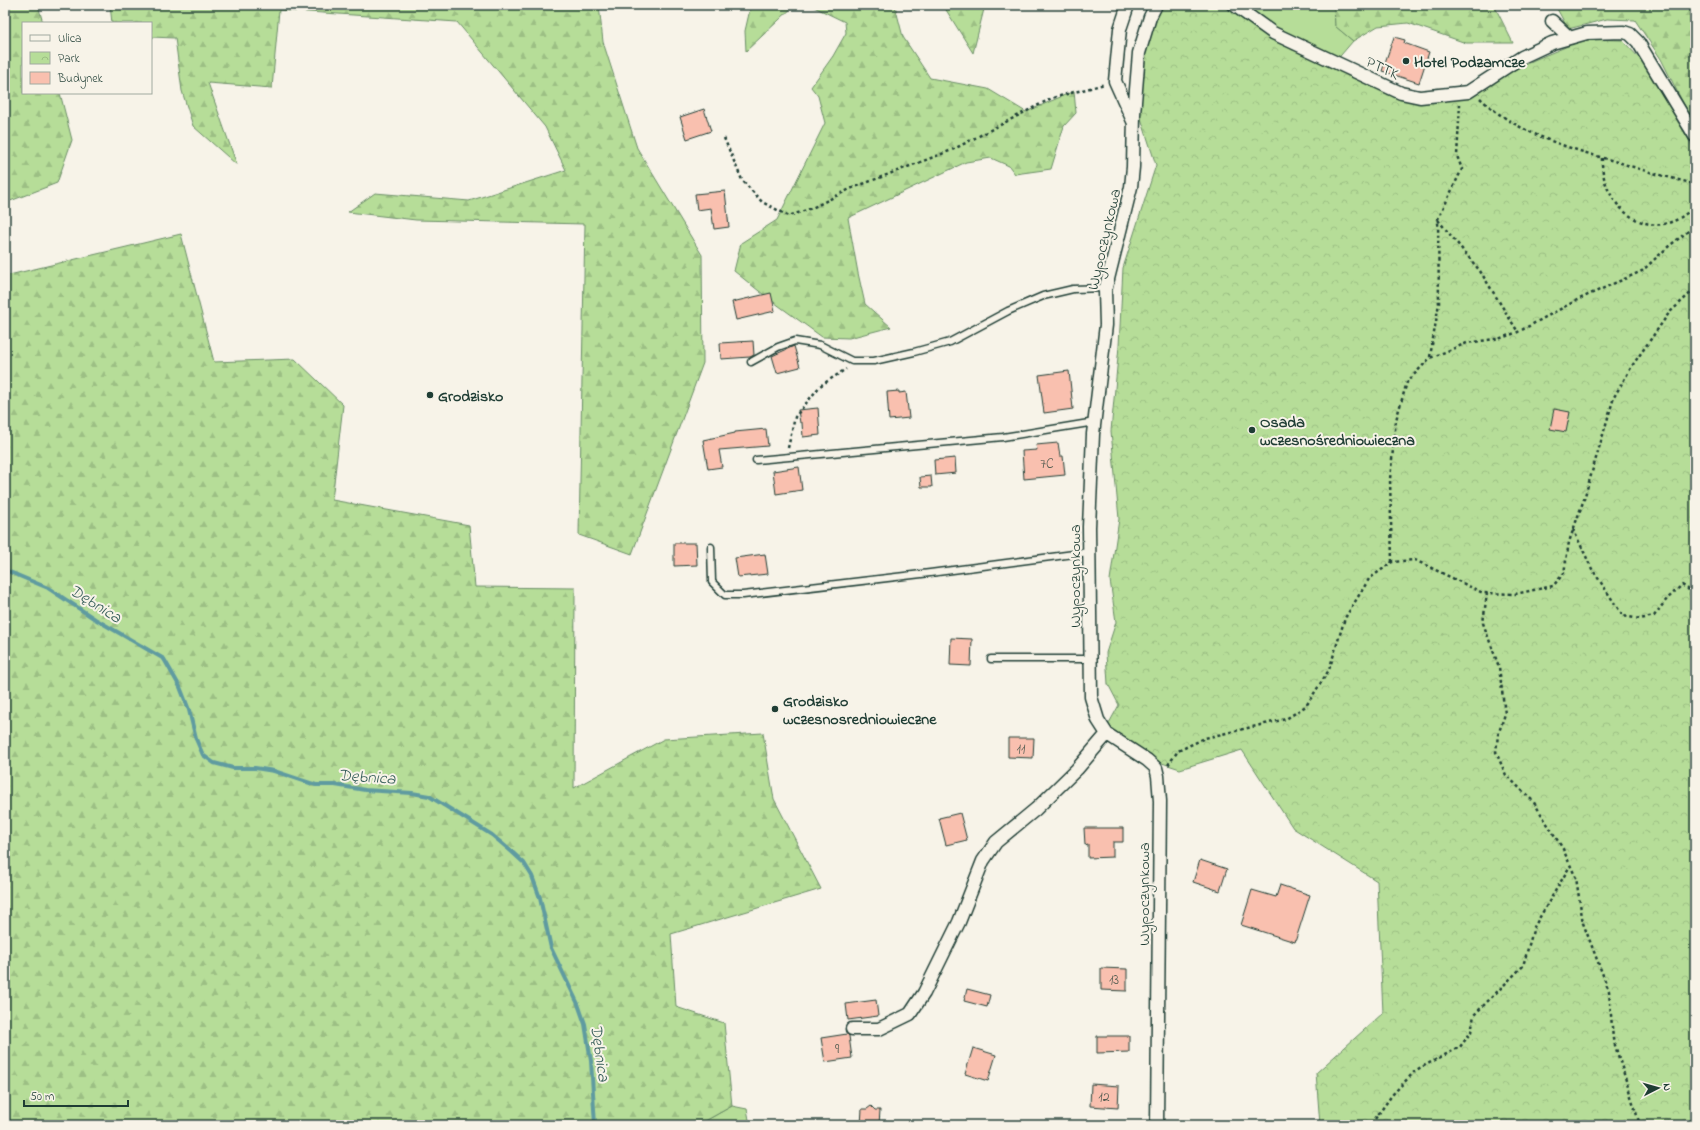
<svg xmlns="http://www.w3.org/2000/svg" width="1700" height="1130" viewBox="0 0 1700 1130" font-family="'Indie Flower',sans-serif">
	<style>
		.grass { fill: #b6dd98; stroke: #6a8d66 }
		.forest { fill: url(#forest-firs); stroke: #6a8d66 }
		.park { fill: url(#park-crowns); stroke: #6a8d66 }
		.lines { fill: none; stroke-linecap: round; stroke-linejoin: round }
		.stream { stroke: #5f9ba0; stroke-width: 4 }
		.building { fill: #f9c0af; stroke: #1f3d34 }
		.lane-casing { stroke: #1f3d34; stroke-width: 9 }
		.street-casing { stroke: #1f3d34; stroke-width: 15 }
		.path { stroke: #1f3d34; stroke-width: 2.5; stroke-dasharray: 3 3; stroke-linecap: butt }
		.lane { stroke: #f7f3e8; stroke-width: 6 }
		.street { stroke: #f7f3e8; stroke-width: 12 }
		.poi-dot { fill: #1f3d34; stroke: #f7f3e8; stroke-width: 1.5 }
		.labels { text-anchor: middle; stroke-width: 4; stroke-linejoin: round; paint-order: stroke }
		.number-label { font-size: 14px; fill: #565e53 }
		.poi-label { font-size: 16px; font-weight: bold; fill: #1f3d34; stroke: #f7f3e8; text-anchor: start }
		.street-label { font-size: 16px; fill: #1f3d34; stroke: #f7f3e8 }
		.water-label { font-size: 17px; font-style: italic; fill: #345c58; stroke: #f7f3e8 }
	</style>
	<defs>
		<pattern id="forest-firs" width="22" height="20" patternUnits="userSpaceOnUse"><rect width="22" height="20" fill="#b6dd98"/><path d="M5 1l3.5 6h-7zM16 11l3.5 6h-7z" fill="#9cbf84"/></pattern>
		<pattern id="park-crowns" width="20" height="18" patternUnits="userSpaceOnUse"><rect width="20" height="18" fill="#b6dd98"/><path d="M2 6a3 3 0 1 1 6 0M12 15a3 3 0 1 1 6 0" fill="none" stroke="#9cbf84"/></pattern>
	</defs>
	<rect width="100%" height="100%" fill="#f7f3e8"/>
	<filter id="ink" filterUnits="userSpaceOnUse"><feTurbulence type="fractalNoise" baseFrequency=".025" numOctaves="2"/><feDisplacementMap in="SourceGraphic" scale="8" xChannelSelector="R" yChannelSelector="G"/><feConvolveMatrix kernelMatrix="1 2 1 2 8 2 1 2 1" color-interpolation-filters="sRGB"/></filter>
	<g filter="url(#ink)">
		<path class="grass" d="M 1235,5 L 1334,5 L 1335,26 L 1353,41 L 1335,62 Z
			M 732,1106 L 747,1109 L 750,1125 L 698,1125 Z"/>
		<path class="forest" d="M 5,5 L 38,5 L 43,23 L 23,23 L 23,93 L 60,93 L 72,140 L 57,183 L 5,203 Z
			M 110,5 L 599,5 L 603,42 L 637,148 L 702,255 L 703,363 L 632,554 L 579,535 L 585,224 L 416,220 L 348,212 L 375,193 L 469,201 L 566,170 L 545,127 L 457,22 L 279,10 L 272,88 L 208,83 L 237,165 L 193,126 L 182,91 L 175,38 L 151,37 L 151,23 L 112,23 Z
			M 751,5 L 795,5 L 746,51 L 745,31 Z
			M 810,5 L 896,5 L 895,6 L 903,37 L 930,78 L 988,89 L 1026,112 L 1074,91 L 1076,113 L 1064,126 L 1051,169 L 1015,174 L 1009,166 L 991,158 L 966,162 L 848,218 L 858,273 L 865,304 L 891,327 L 849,338 L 822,337 L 764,295 L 734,271 L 741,243 L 777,220 L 825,123 L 818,96 L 811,87 L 833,56 L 846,33 L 845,22 Z
			M 943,5 L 985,5 L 973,53 Z
			M 1334,5 L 1494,5 L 1513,43 L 1466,43 L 1408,23 L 1378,26 L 1353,41 L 1335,26 Z
			M 1555,5 L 1695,5 L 1695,123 L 1683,103 L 1661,59 L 1635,20 L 1607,19 L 1568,29 Z
			M 181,234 L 214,362 L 295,359 L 343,405 L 332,500 L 469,525 L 475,587 L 575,588 L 574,788 L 664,739 L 763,733 L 774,799 L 821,889 L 671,934 L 676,1007 L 724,1023 L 732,1106 L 698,1125 L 5,1125 L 5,276 Z"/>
		<path class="park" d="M 1163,5 L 1225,5 L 1259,28 L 1397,97 L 1458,99 L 1534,60 L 1585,39 L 1622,40 L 1647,66 L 1695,151 L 1695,1125 L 1320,1125 L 1316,1073 L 1383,1013 L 1377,881 L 1293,828 L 1242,750 L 1180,769 L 1144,757 L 1120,739 L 1108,725 L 1119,705 L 1108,684 L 1106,653 L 1116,622 L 1110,580 L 1119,519 L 1111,431 L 1119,346 L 1123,268 L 1156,165 L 1139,112 L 1141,78 L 1147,41 Z"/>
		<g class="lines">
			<path class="stream" d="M 5,570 L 48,588 L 95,619 L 164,659 L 180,687 L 189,710 L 196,739 L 203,755 L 214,763 L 233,768 L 255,768 L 274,771 L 316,785 L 335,785 L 365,790 L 412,793 L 429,796 L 492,835 L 512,852 L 524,863 L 532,876 L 540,898 L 551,948 L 578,1004 L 585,1024 L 591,1061 L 595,1125"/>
		</g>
		<path class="building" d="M 1394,37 L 1405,40 L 1404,43 L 1429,52 L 1419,83 L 1382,71 Z
			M 704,109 L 711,131 L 687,139 L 680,117 Z
			M 725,191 L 729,227 L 714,229 L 711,208 L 697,210 L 695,194 Z
			M 771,293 L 775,311 L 736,320 L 732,302 Z
			M 753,341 L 754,355 L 750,357 L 721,359 L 720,343 Z
			M 794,346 L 800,367 L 777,373 L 772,356 Z
			M 1069,371 L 1073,409 L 1044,413 L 1039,375 Z
			M 899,391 L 899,393 L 906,392 L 909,418 L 889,420 L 887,392 Z
			M 818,408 L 820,435 L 803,437 L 802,423 L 800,423 L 798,410 Z
			M 1554,409 L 1570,412 L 1566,432 L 1550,429 Z
			M 766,429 L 768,446 L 719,450 L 722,467 L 708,469 L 703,440 L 735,433 L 735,432 Z
			M 1058,443 L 1060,456 L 1063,456 L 1065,475 L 1024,479 L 1022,451 L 1037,450 L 1036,445 Z
			M 955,458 L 956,473 L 935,475 L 934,460 Z
			M 799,467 L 802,490 L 776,494 L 773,471 Z
			M 931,476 L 932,487 L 921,487 L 920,477 Z
			M 674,543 L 696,543 L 697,565 L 674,566 Z
			M 765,554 L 768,574 L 738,577 L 735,558 Z
			M 951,638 L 972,639 L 971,666 L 950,665 Z
			M 1008,738 L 1034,738 L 1033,758 L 1008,757 Z
			M 960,813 L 967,840 L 946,845 L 939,818 Z
			M 1084,828 L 1123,828 L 1123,842 L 1113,842 L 1113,857 L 1088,858 L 1088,844 L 1085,845 Z
			M 1200,860 L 1227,869 L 1220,891 L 1193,882 Z
			M 1280,885 L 1310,895 L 1295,942 L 1241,925 L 1252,890 L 1276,897 Z
			M 1101,968 L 1127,969 L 1127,991 L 1101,990 Z
			M 967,989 L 990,995 L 987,1007 L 964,1001 Z
			M 876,1000 L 878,1016 L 848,1020 L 846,1004 Z
			M 847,1034 L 849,1036 L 852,1058 L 825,1062 L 821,1038 Z
			M 1097,1036 L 1129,1036 L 1129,1052 L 1097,1053 Z
			M 973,1048 L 996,1055 L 988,1081 L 965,1074 Z
			M 1091,1084 L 1119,1086 L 1118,1108 L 1090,1106 Z
			M 871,1106 L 875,1110 L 880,1110 L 879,1125 L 861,1125 L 862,1109 L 867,1109 Z"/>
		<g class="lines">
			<g class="lane-casing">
				<path id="lane" d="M 751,362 L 778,347 L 795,341 L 820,345 L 852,361 L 874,361 L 914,352 L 950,342 L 1008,311 L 1043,296 L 1073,289 L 1106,288
					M 756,460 L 1003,437 L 1095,422
					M 711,547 L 712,582 L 725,595 L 743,595 L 930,573 L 1089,552
					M 991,659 L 1091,659"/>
			</g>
			<g class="street-casing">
				<path id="street" d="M 1128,5 L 1120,29 L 1115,81 L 1133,121
					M 1156,5 L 1150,17 L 1139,53 L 1134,114 L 1133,167 L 1131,187 L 1105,291 L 1106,325 L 1093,434 L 1089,527 L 1091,697 L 1098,720 L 1107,734 L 1147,760 L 1156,768 L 1158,776 L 1160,801 L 1157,1125
					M 1234,5 L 1273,33 L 1401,93 L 1420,97 L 1468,92 L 1522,57 L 1552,43 L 1587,33 L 1624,32 L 1630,34 L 1638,42 L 1695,136
					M 1552,21 L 1570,38
					M 852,1029 L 879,1029 L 910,1014 L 924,993 L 959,922 L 983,861 L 996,842 L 1036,809 L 1077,769 L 1107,734"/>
			</g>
			<path class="path" d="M 1480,98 C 1518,135 1572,149 1621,163 C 1645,171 1670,178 1695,184
				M 724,138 L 742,180 L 762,202 L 789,216 L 812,208 L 850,189 L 952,150 L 1052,98 L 1105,84
				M 1602,158 C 1600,210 1656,250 1695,205
				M 1438,220 L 1480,271 L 1518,332
				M 1430,357 L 1439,303 L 1438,219 L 1462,169 L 1457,156 L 1460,104
				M 788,448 L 795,417 L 820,386 L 846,369
				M 1695,466 L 1695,482
				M 1573,529 L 1592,569 L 1623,616 L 1640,619 L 1654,616 L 1667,599 L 1682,585 L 1688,589 L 1695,603
				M 1392,562 L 1390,479 L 1396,420 L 1407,382 L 1430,358 L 1467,343 L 1501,338 L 1518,332 L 1577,300 L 1642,271 L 1669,246 L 1695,226
				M 1487,593 L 1483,623 L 1499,667 L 1505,714 L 1498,735 L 1496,752 L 1506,775 L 1533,801 L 1563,849 L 1576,878 L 1583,923 L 1609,991 L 1613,1039 L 1640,1125
				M 1168,765 L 1178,751 L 1205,738 L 1286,719 L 1306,706 L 1329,670 L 1345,618 L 1369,579 L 1392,562 L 1415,560 L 1483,593 L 1515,594 L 1553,586 L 1564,573 L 1569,542 L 1584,499 L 1614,397 L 1632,366 L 1669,313 L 1695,289
				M 1375,1125 L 1375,1119 L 1392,1095 L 1416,1070 L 1460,1047 L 1471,1032 L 1474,1015 L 1523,966 L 1534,927 L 1570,866"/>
			<use href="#lane" class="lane"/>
			<use href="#street" class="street"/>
		</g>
	</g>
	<g class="poi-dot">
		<circle cx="1406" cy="61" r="4"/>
		<circle cx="430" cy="395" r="4"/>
		<circle cx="1252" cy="430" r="4"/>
		<circle cx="775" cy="709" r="4"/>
	</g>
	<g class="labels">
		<g class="number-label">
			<text x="1047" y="468">7C</text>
			<text x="1021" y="753">11</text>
			<text x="1114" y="984">13</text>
			<text x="837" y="1053">9</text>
			<text x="1104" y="1101">12</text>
		</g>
		<g class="poi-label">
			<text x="1414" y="67">Hotel Podzamcze</text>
			<text x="438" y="401">Grodzisko</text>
			<text x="1260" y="427">Osada<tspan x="1260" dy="18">wczesnośredniowieczna</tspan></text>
			<text x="783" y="706">Grodzisko<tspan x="783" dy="18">wczesnosredniowieczne</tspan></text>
		</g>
		<g class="street-label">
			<text transform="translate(1383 67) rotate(25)" y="6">PTTK</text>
			<text transform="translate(1103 239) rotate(-77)" y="6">Wypoczynkowa</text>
			<text transform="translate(1074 576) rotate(-90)" y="6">Wypoczynkowa</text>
			<text transform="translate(1143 894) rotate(-90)" y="6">Wypoczynkowa</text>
		</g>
		<g class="water-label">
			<text transform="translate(96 603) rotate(32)" y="6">Dębnica</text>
			<text transform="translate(367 776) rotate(4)" y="6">Dębnica</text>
			<text transform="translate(601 1053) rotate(82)" y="6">Dębnica</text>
		</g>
	</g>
	<rect width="1700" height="1130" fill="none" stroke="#f7f3e8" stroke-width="20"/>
	<rect x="10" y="10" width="1680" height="1110" fill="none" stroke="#1f3d34" stroke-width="1.5" filter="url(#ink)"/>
	<rect x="22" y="22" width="130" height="72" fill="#f7f3e8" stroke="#a1aaa0"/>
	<rect x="30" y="35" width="20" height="6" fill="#f7f3e8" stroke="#a1aaa0"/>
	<text x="58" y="42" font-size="12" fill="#1f3d34">Ulica</text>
	<rect x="30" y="52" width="20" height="12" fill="url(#park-crowns)" stroke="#a1aaa0"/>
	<text x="58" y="62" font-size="12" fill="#1f3d34">Park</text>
	<rect x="30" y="72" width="20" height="12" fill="#f9c0af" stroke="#a1aaa0"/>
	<text x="58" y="82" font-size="12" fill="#1f3d34">Budynek</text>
	<g transform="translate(1658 1088) rotate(84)" stroke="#f7f3e8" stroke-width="3" paint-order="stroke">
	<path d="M0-3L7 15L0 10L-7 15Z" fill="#1f3d34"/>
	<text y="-6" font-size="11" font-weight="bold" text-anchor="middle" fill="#1f3d34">N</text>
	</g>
	<path d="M24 1100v6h104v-6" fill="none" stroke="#1f3d34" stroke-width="2"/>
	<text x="30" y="1100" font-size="12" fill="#1f3d34" stroke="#f7f3e8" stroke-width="3" paint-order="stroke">50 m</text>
</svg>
